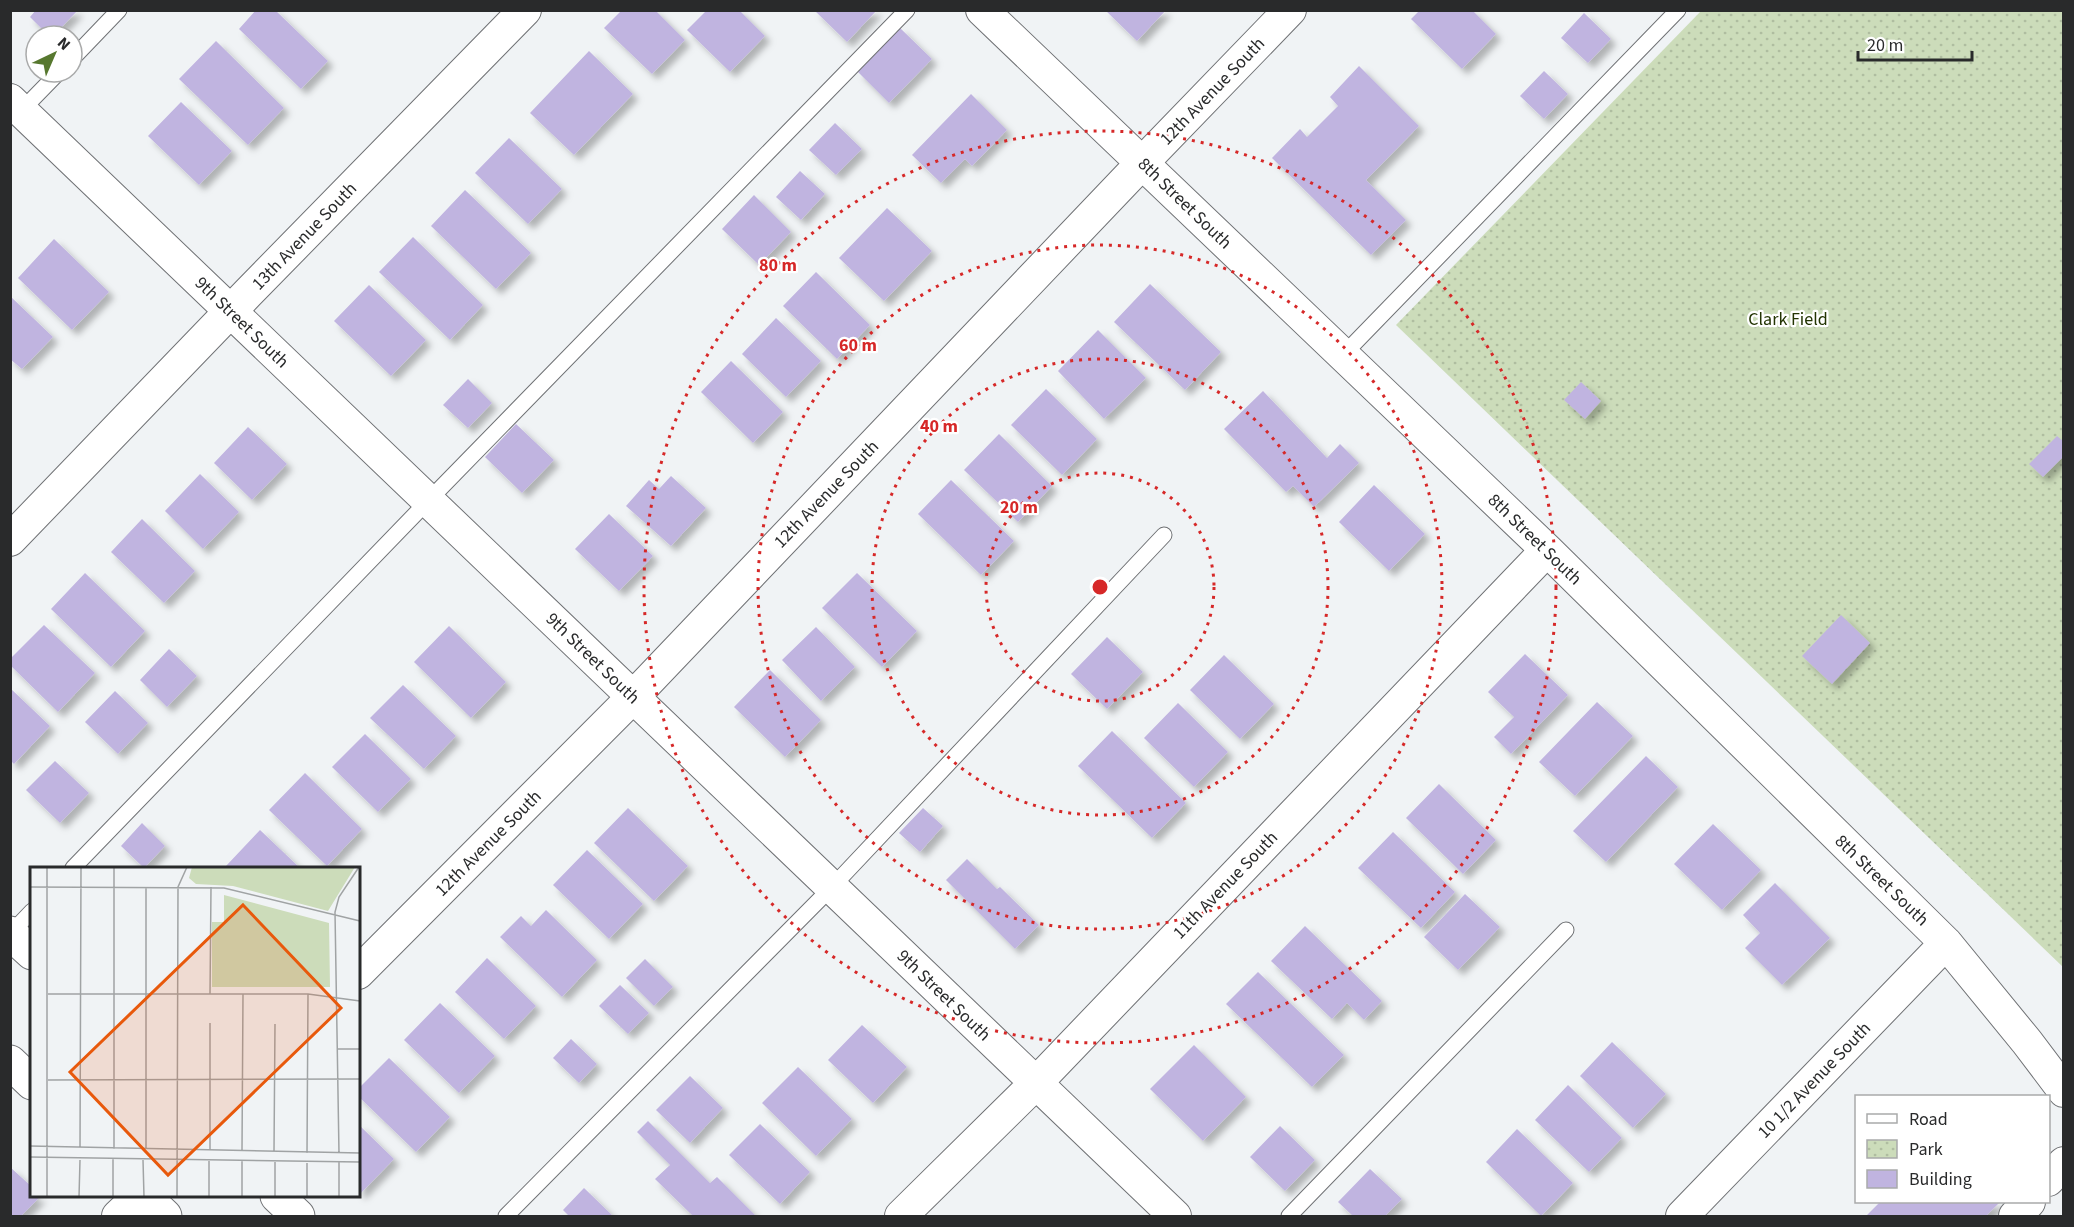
<svg xmlns="http://www.w3.org/2000/svg" width="2074" height="1227" viewBox="0 0 2074 1227" font-family="'Source Sans 3',sans-serif">
	<style>
		.park { fill: url(#park-dots) }
		.building { fill: #c0b4e0; filter: url(#shadow) }
		.lines { fill: none; stroke-linecap: round; stroke-linejoin: round }
		.lane-casing { stroke: #6f7174; stroke-width: 17 }
		.street-casing { stroke: #6f7174; stroke-width: 34 }
		.secondary-casing { stroke: #6f7174; stroke-width: 35 }
		.lane { stroke: #fff; stroke-width: 15 }
		.street { stroke: #fff; stroke-width: 32 }
		.secondary { stroke: #fff; stroke-width: 33 }
		.ring { fill: none; stroke: #d62828; stroke-width: 3; stroke-dasharray: 3 6 }
		.labels { text-anchor: middle; stroke-width: 4.5; stroke-linejoin: round; paint-order: stroke }
		.street-label { font-size: 18px; fill: #292a2b; stroke: #fff }
		.park-label { font-size: 18px; fill: #233403; stroke: #fff }
		.inset-road { fill: none; stroke: #a0a3a4; stroke-width: 1.5 }
		.view { fill: #e8590c; fill-opacity: 0.15; stroke: #e8590c; stroke-width: 3 }
		.inset-edge { fill: none; stroke: #292a2b; stroke-width: 3 }
		.centre { fill: #d62828; stroke: #fff; stroke-width: 3 }
		.ring-label { font-size: 18px; text-anchor: middle; font-weight: bold; fill: #d62828; stroke: #fff; stroke-width: 4.5; stroke-linejoin: round; paint-order: stroke }
	</style>
	<defs>
		<pattern id="park-dots" width="8" height="8" patternUnits="userSpaceOnUse" patternTransform="scale(1.5)"><rect width="8" height="8" fill="#ccdcba"/><path d="M2 2h.1M6 6h.1" fill="none" stroke="#afbda0" stroke-width="1.8" stroke-linecap="round"/></pattern>
		<filter id="shadow"><feDropShadow dx="5.5" dy="5.5" stdDeviation="3" flood-color="#0004"/></filter>
	</defs>
	<rect width="100%" height="100%" fill="#f0f3f5"/>
	<path class="park" d="M 1701,11 L 2063,11 L 2063,967 L 1396,325 Z"/>
	<path class="building" d="M 36,10 L 78,10 L 53,36 L 49,36 L 30,17 Z
		M 256,10 L 275,10 L 328,61 L 301,89 L 239,29 Z
		M 622,10 L 655,10 L 685,40 L 652,74 L 604,28 Z
		M 707,10 L 739,10 L 765,36 L 730,72 L 687,30 Z
		M 814,10 L 877,10 L 847,42 Z
		M 1105,10 L 1166,10 L 1137,41 Z
		M 1420,10 L 1472,10 L 1496,34 L 1462,69 L 1411,19 Z
		M 1584,13 L 1611,39 L 1588,63 L 1561,38 Z
		M 900,28 L 932,59 L 889,103 L 858,72 Z
		M 216,41 L 284,108 L 248,145 L 179,79 Z
		M 589,51 L 633,94 L 574,155 L 530,113 Z
		M 1359,66 L 1419,126 L 1366,180 L 1406,220 L 1371,255 L 1272,158 L 1300,129 L 1307,137 L 1338,106 L 1330,97 Z
		M 1544,71 L 1568,94 L 1544,119 L 1520,96 Z
		M 971,94 L 1007,130 L 972,166 L 965,159 L 941,183 L 912,155 Z
		M 181,102 L 232,151 L 199,185 L 148,136 Z
		M 835,123 L 862,149 L 836,175 L 809,150 Z
		M 509,138 L 562,189 L 528,224 L 475,173 Z
		M 800,171 L 825,194 L 801,220 L 776,197 Z
		M 465,190 L 531,253 L 496,289 L 431,226 Z
		M 754,195 L 791,232 L 759,265 L 722,229 Z
		M 887,208 L 932,251 L 884,301 L 839,258 Z
		M 413,237 L 483,305 L 450,340 L 379,272 Z
		M 54,239 L 109,292 L 72,330 L 18,278 Z
		M 816,272 L 870,325 L 837,359 L 783,306 Z
		M 1150,284 L 1221,352 L 1185,390 L 1114,322 Z
		M 369,285 L 426,340 L 391,376 L 334,321 Z
		M 10,296 L 53,337 L 22,369 L 10,359 Z
		M 776,318 L 821,361 L 786,397 L 742,354 Z
		M 1098,330 L 1146,378 L 1104,419 L 1058,371 Z
		M 731,361 L 783,412 L 753,443 L 701,392 Z
		M 468,379 L 492,403 L 468,428 L 443,405 Z
		M 1581,382 L 1601,401 L 1585,419 L 1564,400 Z
		M 1046,389 L 1097,439 L 1062,475 L 1011,425 Z
		M 1263,391 L 1327,458 L 1340,444 L 1359,463 L 1314,507 L 1293,486 L 1286,492 L 1224,429 Z
		M 516,424 L 554,460 L 522,493 L 485,457 Z
		M 248,427 L 287,464 L 252,500 L 214,463 Z
		M 999,434 L 1052,486 L 1018,522 L 964,470 Z
		M 2057,436 L 2064,442 L 2064,456 L 2043,477 L 2029,464 Z
		M 200,474 L 239,512 L 203,549 L 165,511 Z
		M 671,476 L 706,508 L 671,546 L 626,506 L 649,480 L 659,489 Z
		M 951,480 L 1014,541 L 981,575 L 918,514 Z
		M 1374,485 L 1425,534 L 1389,571 L 1339,522 Z
		M 609,514 L 653,556 L 619,591 L 575,549 Z
		M 142,519 L 195,571 L 164,603 L 111,552 Z
		M 85,573 L 145,631 L 111,667 L 51,609 Z
		M 857,573 L 917,631 L 882,667 L 822,608 Z
		M 1841,615 L 1870,643 L 1832,684 L 1802,656 Z
		M 44,625 L 95,673 L 58,712 L 10,665 L 10,659 Z
		M 449,626 L 506,682 L 471,718 L 414,662 Z
		M 816,627 L 855,667 L 821,701 L 782,660 Z
		M 1107,637 L 1143,672 L 1107,709 L 1071,674 Z
		M 169,649 L 197,676 L 167,707 L 140,680 Z
		M 1525,654 L 1568,695 L 1511,754 L 1494,737 L 1514,717 L 1488,692 Z
		M 1224,655 L 1274,704 L 1240,739 L 1190,690 Z
		M 770,670 L 821,720 L 785,757 L 734,707 Z
		M 403,685 L 456,736 L 424,769 L 370,718 Z
		M 10,688 L 50,726 L 14,764 L 10,760 Z
		M 115,691 L 148,723 L 118,754 L 85,722 Z
		M 1597,702 L 1633,736 L 1575,796 L 1539,762 Z
		M 1178,703 L 1228,752 L 1194,787 L 1144,738 Z
		M 1112,731 L 1186,803 L 1152,838 L 1078,766 Z
		M 365,734 L 411,779 L 378,812 L 332,767 Z
		M 1646,756 L 1678,787 L 1606,862 L 1573,831 Z
		M 55,761 L 89,793 L 60,823 L 26,790 Z
		M 305,773 L 362,829 L 327,866 L 269,810 Z
		M 1439,784 L 1496,840 L 1463,874 L 1406,818 Z
		M 628,808 L 688,866 L 654,901 L 594,843 Z
		M 923,808 L 943,826 L 920,852 L 899,833 Z
		M 142,823 L 165,846 L 144,868 L 121,846 Z
		M 1713,824 L 1761,870 L 1722,910 L 1674,864 Z
		M 260,830 L 300,868 L 228,868 L 226,866 Z
		M 1393,832 L 1455,892 L 1421,928 L 1358,868 Z
		M 587,850 L 643,904 L 609,939 L 553,885 Z
		M 967,859 L 997,889 L 1000,887 L 1039,925 L 1015,949 L 946,880 Z
		M 1775,883 L 1830,938 L 1782,985 L 1745,948 L 1760,933 L 1743,915 Z
		M 1465,894 L 1500,927 L 1458,970 L 1424,937 Z
		M 546,910 L 597,960 L 562,997 L 500,937 L 521,916 L 531,926 Z
		M 1305,926 L 1382,1001 L 1364,1020 L 1347,1003 L 1332,1019 L 1271,961 Z
		M 487,958 L 536,1006 L 504,1039 L 455,992 Z
		M 645,959 L 673,987 L 654,1006 L 626,978 Z
		M 1258,972 L 1344,1055 L 1312,1087 L 1226,1004 Z
		M 620,985 L 649,1013 L 628,1034 L 599,1006 Z
		M 440,1003 L 495,1056 L 459,1093 L 404,1040 Z
		M 862,1025 L 907,1067 L 873,1103 L 828,1060 Z
		M 571,1039 L 597,1064 L 579,1083 L 553,1058 Z
		M 1612,1042 L 1666,1094 L 1633,1128 L 1580,1076 Z
		M 1194,1045 L 1246,1097 L 1203,1141 L 1150,1089 Z
		M 389,1058 L 450,1117 L 416,1152 L 358,1096 L 358,1089 Z
		M 798,1067 L 852,1119 L 816,1156 L 762,1103 Z
		M 690,1076 L 723,1108 L 690,1143 L 656,1110 Z
		M 1568,1085 L 1622,1138 L 1589,1172 L 1535,1120 Z
		M 648,1121 L 710,1183 L 717,1177 L 755,1215 L 693,1216 L 655,1179 L 670,1165 L 637,1132 Z
		M 358,1124 L 394,1159 L 360,1194 L 358,1192 Z
		M 760,1124 L 810,1172 L 780,1204 L 729,1155 Z
		M 1280,1126 L 1315,1160 L 1285,1191 L 1250,1157 Z
		M 1517,1129 L 1573,1183 L 1541,1216 L 1486,1162 Z
		M 10,1167 L 32,1187 L 32,1196 L 41,1196 L 21,1216 L 10,1216 Z
		M 1370,1169 L 1402,1199 L 1385,1216 L 1353,1216 L 1338,1202 Z
		M 584,1188 L 613,1216 L 569,1216 L 563,1210 Z
		M 1880,1202 L 2000,1202 L 1986,1216 L 1866,1216 Z"/>
	<g class="lines">
		<g class="lane-casing">
			<path id="lane" d="M 72,59 L 119,10
				M 19,113 L 59,72
				M 1343,355 L 1678,10
				M 73,868 L 428,501 L 907,10
				M 11,933 L 32,911
				M 506,1216 L 832,887 L 1164,535
				M 1289,1216 L 1566,930"/>
		</g>
		<g class="street-casing">
			<path id="street" d="M 982,10 L 1547,550 L 1946,943 L 2027,1042 L 2064,1091
				M 10,100 L 1175,1216
				M 10,540 L 247,294 L 525,10
				M 358,973 L 633,697 L 1143,162 L 1290,10
				M 2048,1180 L 2064,1163
				M 118,1216 L 139,1196
				M 901,1216 L 1036,1083 L 1547,550
				M 1682,1216 L 1946,943
				M 2015,1216 L 2029,1202"/>
		</g>
		<g class="secondary-casing">
			<path id="secondary" d="M 10,933 L 32,953
				M 10,1062 L 32,1083
				M 144,1196 L 165,1216
				M 277,1196 L 298,1216"/>
		</g>
		<use href="#lane" class="lane"/>
		<use href="#street" class="street"/>
		<use href="#secondary" class="secondary"/>
	</g>
	<g class="ring">
		<circle cx="1100" cy="587" r="114"/>
		<circle cx="1100" cy="587" r="228"/>
		<circle cx="1100" cy="587" r="342"/>
		<circle cx="1100" cy="587" r="456"/>
	</g>
	<g class="labels">
		<g class="street-label">
			<text transform="translate(1212 91) rotate(-46)" y="6">12th Avenue South</text>
			<text transform="translate(1185 203) rotate(44)" y="6">8th Street South</text>
			<text transform="translate(304 236) rotate(-46)" y="6">13th Avenue South</text>
			<text transform="translate(242 322) rotate(44)" y="6">9th Street South</text>
			<text transform="translate(826 494) rotate(-46)" y="6">12th Avenue South</text>
			<text transform="translate(1535 539) rotate(44)" y="6">8th Street South</text>
			<text transform="translate(593 658) rotate(44)" y="6">9th Street South</text>
			<text transform="translate(488 843) rotate(-45)" y="6">12th Avenue South</text>
			<text transform="translate(1882 880) rotate(44)" y="6">8th Street South</text>
			<text transform="translate(1225 885) rotate(-46)" y="6">11th Avenue South</text>
			<text transform="translate(944 995) rotate(44)" y="6">9th Street South</text>
			<text transform="translate(1814 1080) rotate(-46)" y="6">10 1/2 Avenue South</text>
		</g>
		<g class="park-label">
			<text x="1788" y="325">Clark Field</text>
		</g>
	</g>
	<g transform="translate(30 867)">
		<rect width="330" height="330" fill="#f0f3f5"/>
		<path d="M 162,0 L 325,0 L 298,44 L 203,19 L 166,17 L 159,11 ZM 194,28 L 299,56 L 300,120 L 182,120 L 182,55 L 194,55 Z" fill="#ccdcba"/>
		<path class="inset-road" d="M 84,0 L 84,282M 0,20 L 194,21 L 330,54M 18,127 L 278,127 L 330,134M 180,127 L 181,20M 307,182 L 330,182M 18,213 L 330,212M 0,279 L 330,286M 50,281 L 51,0M 116,282 L 116,21M 180,283 L 180,156M 212,283 L 213,127M 244,284 L 245,157M 277,286 L 278,127M 309,286 L 305,45 L 309,30 L 329,0M 0,290 L 330,295M 113,293 L 114,330M 212,294 L 212,330M 309,295 L 309,330M 17,330 L 17,0M 49,330 L 50,293M 83,330 L 83,292M 147,330 L 148,20 L 157,0M 179,330 L 179,294M 245,330 L 245,295M 277,330 L 277,296"/>
		<path class="view" d="M 213,38 L 311,141 L 138,308 L 40,205 Z"/>
		<rect width="330" height="330" class="inset-edge"/>
	</g>
	<circle cx="1100" cy="587" r="9" class="centre"/>
	<g class="ring-label">
		<text x="778" y="271">80 m</text>
		<text x="858" y="351">60 m</text>
		<text x="939" y="432">40 m</text>
		<text x="1019" y="513">20 m</text>
	</g>
	<rect width="2074" height="1227" fill="none" stroke="#292a2b" stroke-width="24"/>
	<rect x="1855" y="1095" width="195" height="108" fill="#ffffff" stroke="#a9aaaa" stroke-width="1.5"/>
	<rect x="1867" y="1114" width="30" height="9" fill="#ffffff" stroke="#a9aaaa" stroke-width="1.5"/>
	<text x="1909" y="1125" font-size="18" fill="#292a2b">Road</text>
	<rect x="1867" y="1140" width="30" height="18" fill="url(#park-dots)" stroke="#a9aaaa" stroke-width="1.5"/>
	<text x="1909" y="1155" font-size="18" fill="#292a2b">Park</text>
	<rect x="1867" y="1170" width="30" height="18" fill="#c0b4e0" stroke="#a9aaaa" stroke-width="1.5"/>
	<text x="1909" y="1185" font-size="18" fill="#292a2b">Building</text>
	<g transform="translate(54 54) rotate(44)"><circle r="28" fill="#ffffff" stroke="#a9aaaa" stroke-width="1.5"/>
	<path d="M0-4.5L10 22L0 15L-10 22Z" fill="#57782f"/>
	<text y="-9" font-size="16" font-weight="bold" text-anchor="middle" fill="#292a2b">N</text>
	</g>
	<path d="M1858 51v9h114v-9" fill="none" stroke="#292a2b" stroke-width="3"/>
	<text x="1867" y="51" font-size="18" fill="#292a2b" stroke="#ffffff" stroke-width="4.5" paint-order="stroke">20 m</text>
</svg>
